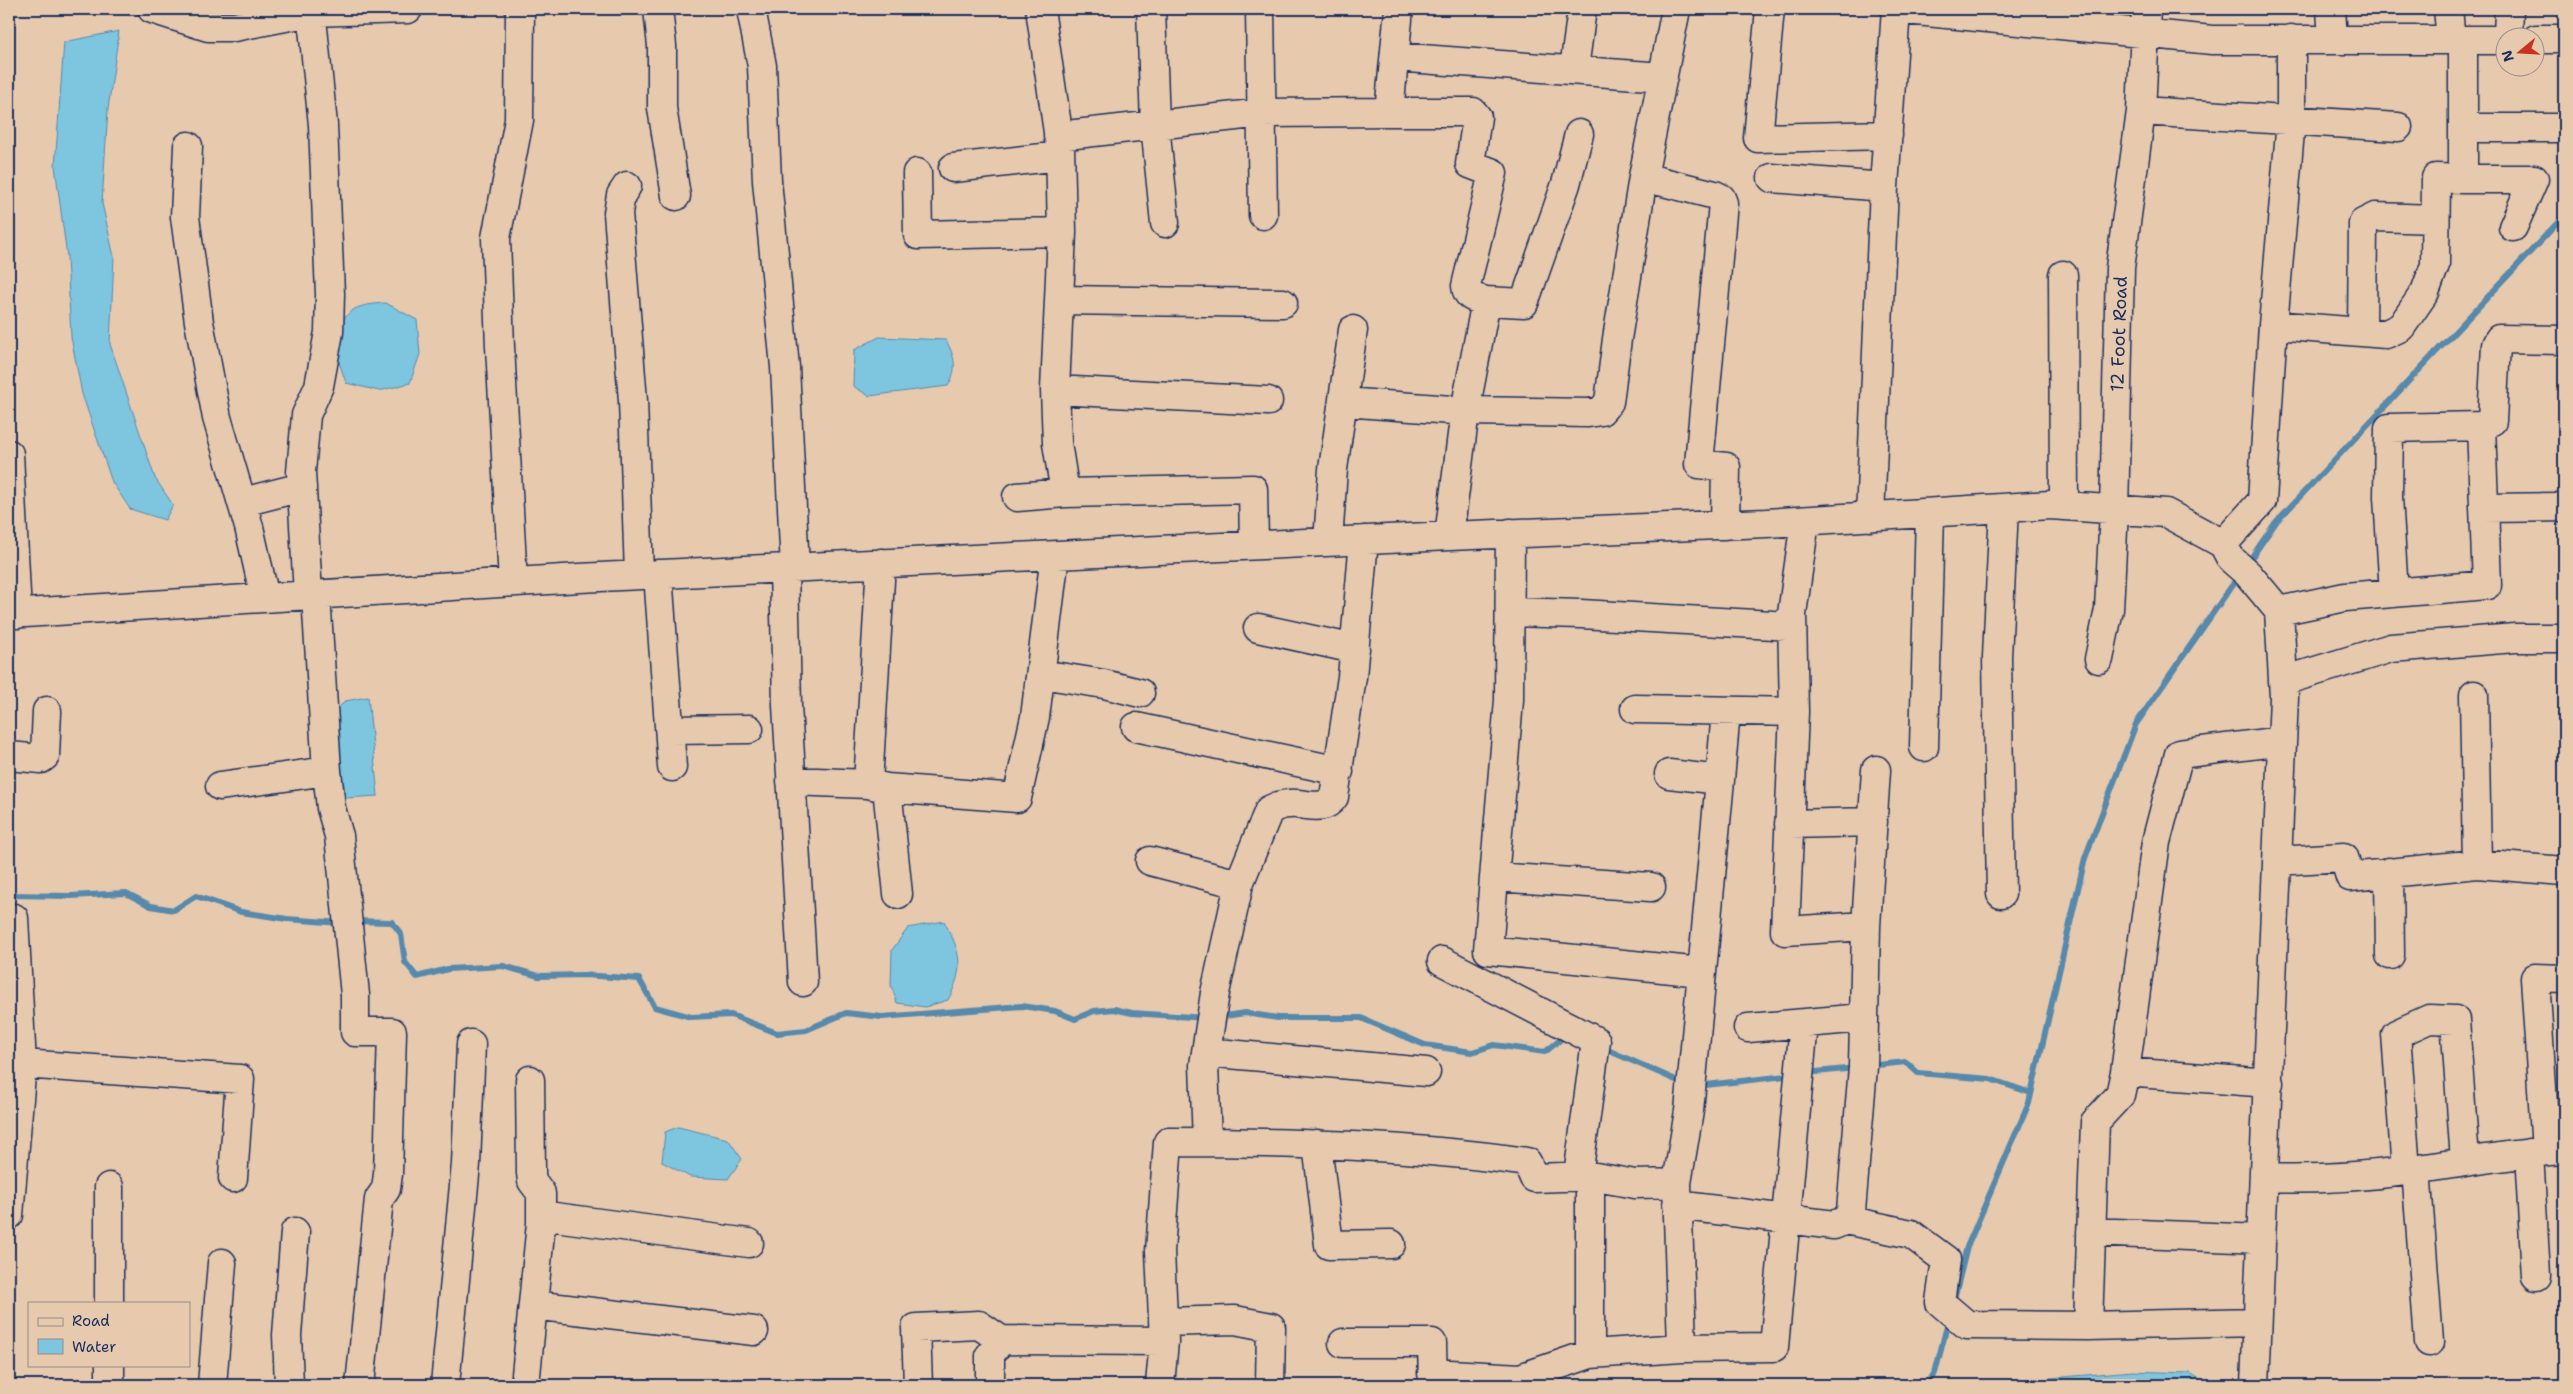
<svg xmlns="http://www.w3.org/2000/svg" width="2573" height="1394" viewBox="0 0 2573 1394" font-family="'Shantell Sans',sans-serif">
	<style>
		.water { fill: #7ec5df; stroke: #5689ab }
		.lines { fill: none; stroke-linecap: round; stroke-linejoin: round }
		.stream { stroke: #5689ab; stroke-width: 6 }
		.minor-casing { stroke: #1b2f5e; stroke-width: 31 }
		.minor { stroke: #e7caae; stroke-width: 28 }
		.labels { text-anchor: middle; stroke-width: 5; stroke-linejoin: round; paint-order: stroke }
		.street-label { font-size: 18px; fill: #1b2f5e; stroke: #e7caae }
	</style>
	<rect width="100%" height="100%" fill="#e7caae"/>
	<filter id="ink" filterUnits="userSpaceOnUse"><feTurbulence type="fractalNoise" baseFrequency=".02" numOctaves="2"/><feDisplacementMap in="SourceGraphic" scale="10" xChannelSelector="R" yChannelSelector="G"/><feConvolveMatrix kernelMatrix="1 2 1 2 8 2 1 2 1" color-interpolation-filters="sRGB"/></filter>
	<g filter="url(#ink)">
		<path class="water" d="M 119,31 L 108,109 L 102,203 L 114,257 L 110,344 L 155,478 L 173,505 L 165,520 L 130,509 L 112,482 L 82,394 L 71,337 L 67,257 L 55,166 L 64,42 Z
			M 386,303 L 417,320 L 420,354 L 410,383 L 379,391 L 346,383 L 332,341 C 347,310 351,305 386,303 Z
			M 879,337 L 946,340 C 955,357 958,369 948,386 L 869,396 L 853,386 L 854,350 Z
			M 368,697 L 378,796 L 346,798 L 336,738 L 335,712 L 345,701 Z
			M 944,921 C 961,952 965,968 948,1000 L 925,1007 L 897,1003 L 891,985 L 892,950 L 908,928 Z
			M 678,1127 L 728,1139 L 742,1159 L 728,1179 L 690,1177 L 662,1162 L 665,1132 Z
			M 2133,1371 L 2190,1373 L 2210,1385 L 1968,1385 Z"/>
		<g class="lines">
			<path class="stream" d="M 2247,564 L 2276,522 L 2564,216
				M 9,895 L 71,896 L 126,893 L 151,906 L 174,910 L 196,896 L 241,912 L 287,919 L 341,923
				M 354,921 L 392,922 L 401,934 L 405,962 L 417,977 L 448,969 L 503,966 L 539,976 L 584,975 L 639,979 L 655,1007 L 691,1017 L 731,1015 L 777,1033 L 806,1030 L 846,1013 L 882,1017 L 1022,1006 L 1055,1011 L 1075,1019 L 1094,1011 L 1114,1009 L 1132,1013 L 1206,1018
				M 1218,1017 L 1245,1013 L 1278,1018 L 1361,1018 L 1425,1045 L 1472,1052 L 1494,1045 L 1545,1052 L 1569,1033
				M 1603,1048 L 1685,1084
				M 1868,1066 L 1906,1062 L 1918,1073 L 1990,1079 L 2031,1093
				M 1806,1073 L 1856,1068
				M 1697,1086 L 1794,1075
				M 1954,1299 L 1967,1247 L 2029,1103 L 2085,858 L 2136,724 L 2240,574
				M 1926,1385 L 1935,1373 L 1949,1318"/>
			<g class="minor-casing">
				<path id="minor" d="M 152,9 L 208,27 L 234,27 L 311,12 L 408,9
					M 658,9 L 662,46 L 662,108 L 676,196
					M 751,9 L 762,66 L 767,181 L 785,367 L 795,568
					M 1040,9 L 1060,146 L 1062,232 L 1055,390 L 1057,443 L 1065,493
					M 1151,9 L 1155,125 L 1165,223
					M 1260,9 L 1263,215
					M 1770,9 L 1758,138 L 1888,135
					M 1896,9 L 2212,40 L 2506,40
					M 2331,9 L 2333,39
					M 2448,9 L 2451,40
					M 2508,38 L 2509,9
					M 2536,39 L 2564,39
					M 1395,57 L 1663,77
					M 1574,69 L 1582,9
					M 2141,111 L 2398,127
					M 1389,112 L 1473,112 L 1477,117 L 1470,164 L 1493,173 L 1466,286 C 1467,298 1475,298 1486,301 L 1465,411 L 1449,536
					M 2463,128 L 2564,128
					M 1058,136 L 1262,113 L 1389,112 L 1399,9
					M 188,146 L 185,217 L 199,322 L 217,418 L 249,527 L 265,598
					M 953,168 L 1060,156
					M 917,173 L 918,235 L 1062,232
					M 1643,177 L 1715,195 L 1721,198 L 1723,203 L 1699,464 L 1726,467 L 1725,525
					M 1772,178 L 1884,187
					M 2463,179 L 2534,179 L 2513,227
					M 627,186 L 621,195 L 618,213 L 633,401 L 639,575
					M 2063,275 L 2064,506
					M 1059,300 L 1283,303
					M 1486,301 L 1524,303 L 1566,184 L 1579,134
					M 2273,325 L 2386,334 L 2401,327 L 2425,292 L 2435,265 L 2436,178 L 2463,179 L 2463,40
					M 2362,331 L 2363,223 L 2375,217 L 2435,219
					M 1055,390 L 1268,401
					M 1344,402 L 1465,411 L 1588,413 L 1601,411 L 1609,402 L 1617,339 L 1643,177 L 1676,9
					M 9,454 L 17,614
					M 1017,497 L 1065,493 L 1253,489 L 1254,545
					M 243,502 L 302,487
					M 2484,508 L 2564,507
					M 1870,517 L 1884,187 L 1896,9
					M 1805,521 L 1792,614 L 1794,712 L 1785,931 L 1866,926
					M 1510,533 L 1509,700 L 1488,950 L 1701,972
					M 1328,542 L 1333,469 L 1353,330
					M 2223,544 L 2262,501 L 2273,325 L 2291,120 L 2291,39
					M 881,563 L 868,784 L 887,788 L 898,894
					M 784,568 L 787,705 L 803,982
					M 658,574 L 672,767
					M 513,582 L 500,347 L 496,238 L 519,120 L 520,9
					M 2394,593 L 2388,497 L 2389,428 L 2481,426 L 2492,421 L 2496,345 L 2499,339 L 2564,340
					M 308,595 L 301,472 L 306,415 L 319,386 L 329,332 L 330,294 L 323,125 L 311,9
					M 316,595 L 327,771 L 331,808 L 339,836 L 355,995 L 355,1032 L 392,1032 L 388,1174 L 386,1189 L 379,1199 L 360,1385
					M 2279,611 L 2345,597 L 2487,585 L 2481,426
					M 1510,612 L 1581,614 L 1792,626
					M 9,614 L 579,578 L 1449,536 L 1766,523 L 2050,505 L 2166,513 L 2223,544 L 2231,559 L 2248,574 L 2279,611 L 2284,697 L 2255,1385
					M 1258,628 L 1355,649
					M 2099,659 L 2109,609 L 2114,510 L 2120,268 L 2141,111 L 2146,9
					M 1041,674 L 1104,684 L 1140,693
					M 2283,681 L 2391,648 L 2515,638 L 2564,638
					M 2474,695 L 2477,864
					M 1635,709 L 1794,712
					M 1136,727 L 1339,771
					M 670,730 L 749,729
					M 1924,747 L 1930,513
					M 9,756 L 41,759 L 45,756 L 47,711
					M 1669,774 L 1720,780 L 1689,1111 L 1677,1183 L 1682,1348
					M 1720,780 L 1726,711
					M 791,781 L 868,784
					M 220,786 L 327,771
					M 887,788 L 1017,798 L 1035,717 L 1055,555
					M 1789,824 L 1873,822
					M 1150,861 L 1239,884
					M 2277,861 L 2344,857 L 2350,877 L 2477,864 L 2564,871
					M 2389,872 L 2390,955
					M 1494,877 L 1651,887
					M 2001,894 L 1997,657 L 2004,508
					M 1442,961 L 1596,1041 L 1578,1176
					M 1748,1028 L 1863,1018
					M 1206,1052 L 1426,1072
					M 22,1064 L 240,1079 L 233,1178
					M 530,1080 L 531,1173 L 532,1181 L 541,1193 L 541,1223
					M 2269,1083 L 2125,1072 L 2156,842 L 2179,754 L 2282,741
					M 1207,1142 L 1204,1065 L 1215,993 L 1239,884 L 1269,810 C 1275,807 1282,804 1289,804 C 1305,802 1323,813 1334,797 L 1352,677 L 1364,540
					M 1317,1144 L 1329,1245 L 1391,1244
					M 2546,1151 L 2535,978 L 2564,979
					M 2529,1153 L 2536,1276
					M 2416,1169 L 2429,1342
					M 2406,1171 L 2396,1034 L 2429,1019 L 2455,1020 L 2465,1161
					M 2264,1178 C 2311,1180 2358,1177 2405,1171 C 2458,1164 2511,1153 2564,1150
					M 109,1187 L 109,1303
					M 1677,1205 L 1834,1225 L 1846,1220 L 1851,1211 L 1863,1067 L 1866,926 L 1876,770
					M 9,1215 L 22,1064 L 14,918
					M 1846,1220 L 1911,1234 L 1946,1260 L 1940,1302 L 1967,1325 L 2088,1326 L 2257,1322
					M 2091,1232 L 2261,1239
					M 533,1305 L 754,1331
					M 1164,1322 L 1235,1320 L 1271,1327 L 1270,1385
					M 2088,1326 L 2095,1122 L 2120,1095 L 2125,1072
					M 1343,1343 L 1432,1343 L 1433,1385
					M 1590,1354 L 1590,1176
					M 110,1365 L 110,1385
					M 1432,1373 L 1520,1378 L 1590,1354 L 1682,1348 L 1774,1347 L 1804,1023
					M 990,1380 L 990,1355 L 1001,1340
					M 212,1385 L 222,1263
					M 289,1385 L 287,1335 L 295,1232
					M 445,1385 L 466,1164 L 471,1044
					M 525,1385 L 541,1223 L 555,1217 L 749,1243
					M 918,1385 L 916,1328 L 979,1325 L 1001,1340 L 1164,1341
					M 1160,1385 L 1164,1341 L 1160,1251 L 1168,1142 C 1288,1142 1409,1145 1527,1162 L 1534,1178 L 1590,1176 L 1635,1184 L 1677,1183"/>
			</g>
			<use href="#minor" class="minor"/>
		</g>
	</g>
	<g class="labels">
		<g class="street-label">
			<text transform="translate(2119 334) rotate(-88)" y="6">12 Foot Road</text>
		</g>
	</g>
	<rect width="2573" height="1394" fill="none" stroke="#e7caae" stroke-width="30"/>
	<rect x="15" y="15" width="2543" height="1364" fill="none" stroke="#1b2f5e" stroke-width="2" filter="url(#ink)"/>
	<rect x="28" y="1302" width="162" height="65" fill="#e7caae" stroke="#958c8e"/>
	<rect x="38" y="1318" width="25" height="8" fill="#e7caae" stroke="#958c8e"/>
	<text x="72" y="1326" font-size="15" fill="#1b2f5e">Road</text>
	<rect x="38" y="1339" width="25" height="15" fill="#7ec5df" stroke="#958c8e"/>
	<text x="72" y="1352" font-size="15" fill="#1b2f5e">Water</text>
	<g transform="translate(2520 52) rotate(252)"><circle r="24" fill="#e7caae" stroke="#958c8e"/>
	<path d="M0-4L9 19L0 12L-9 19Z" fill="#c8321e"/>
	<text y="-8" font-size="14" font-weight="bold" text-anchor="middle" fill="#1b2f5e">N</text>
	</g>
</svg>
